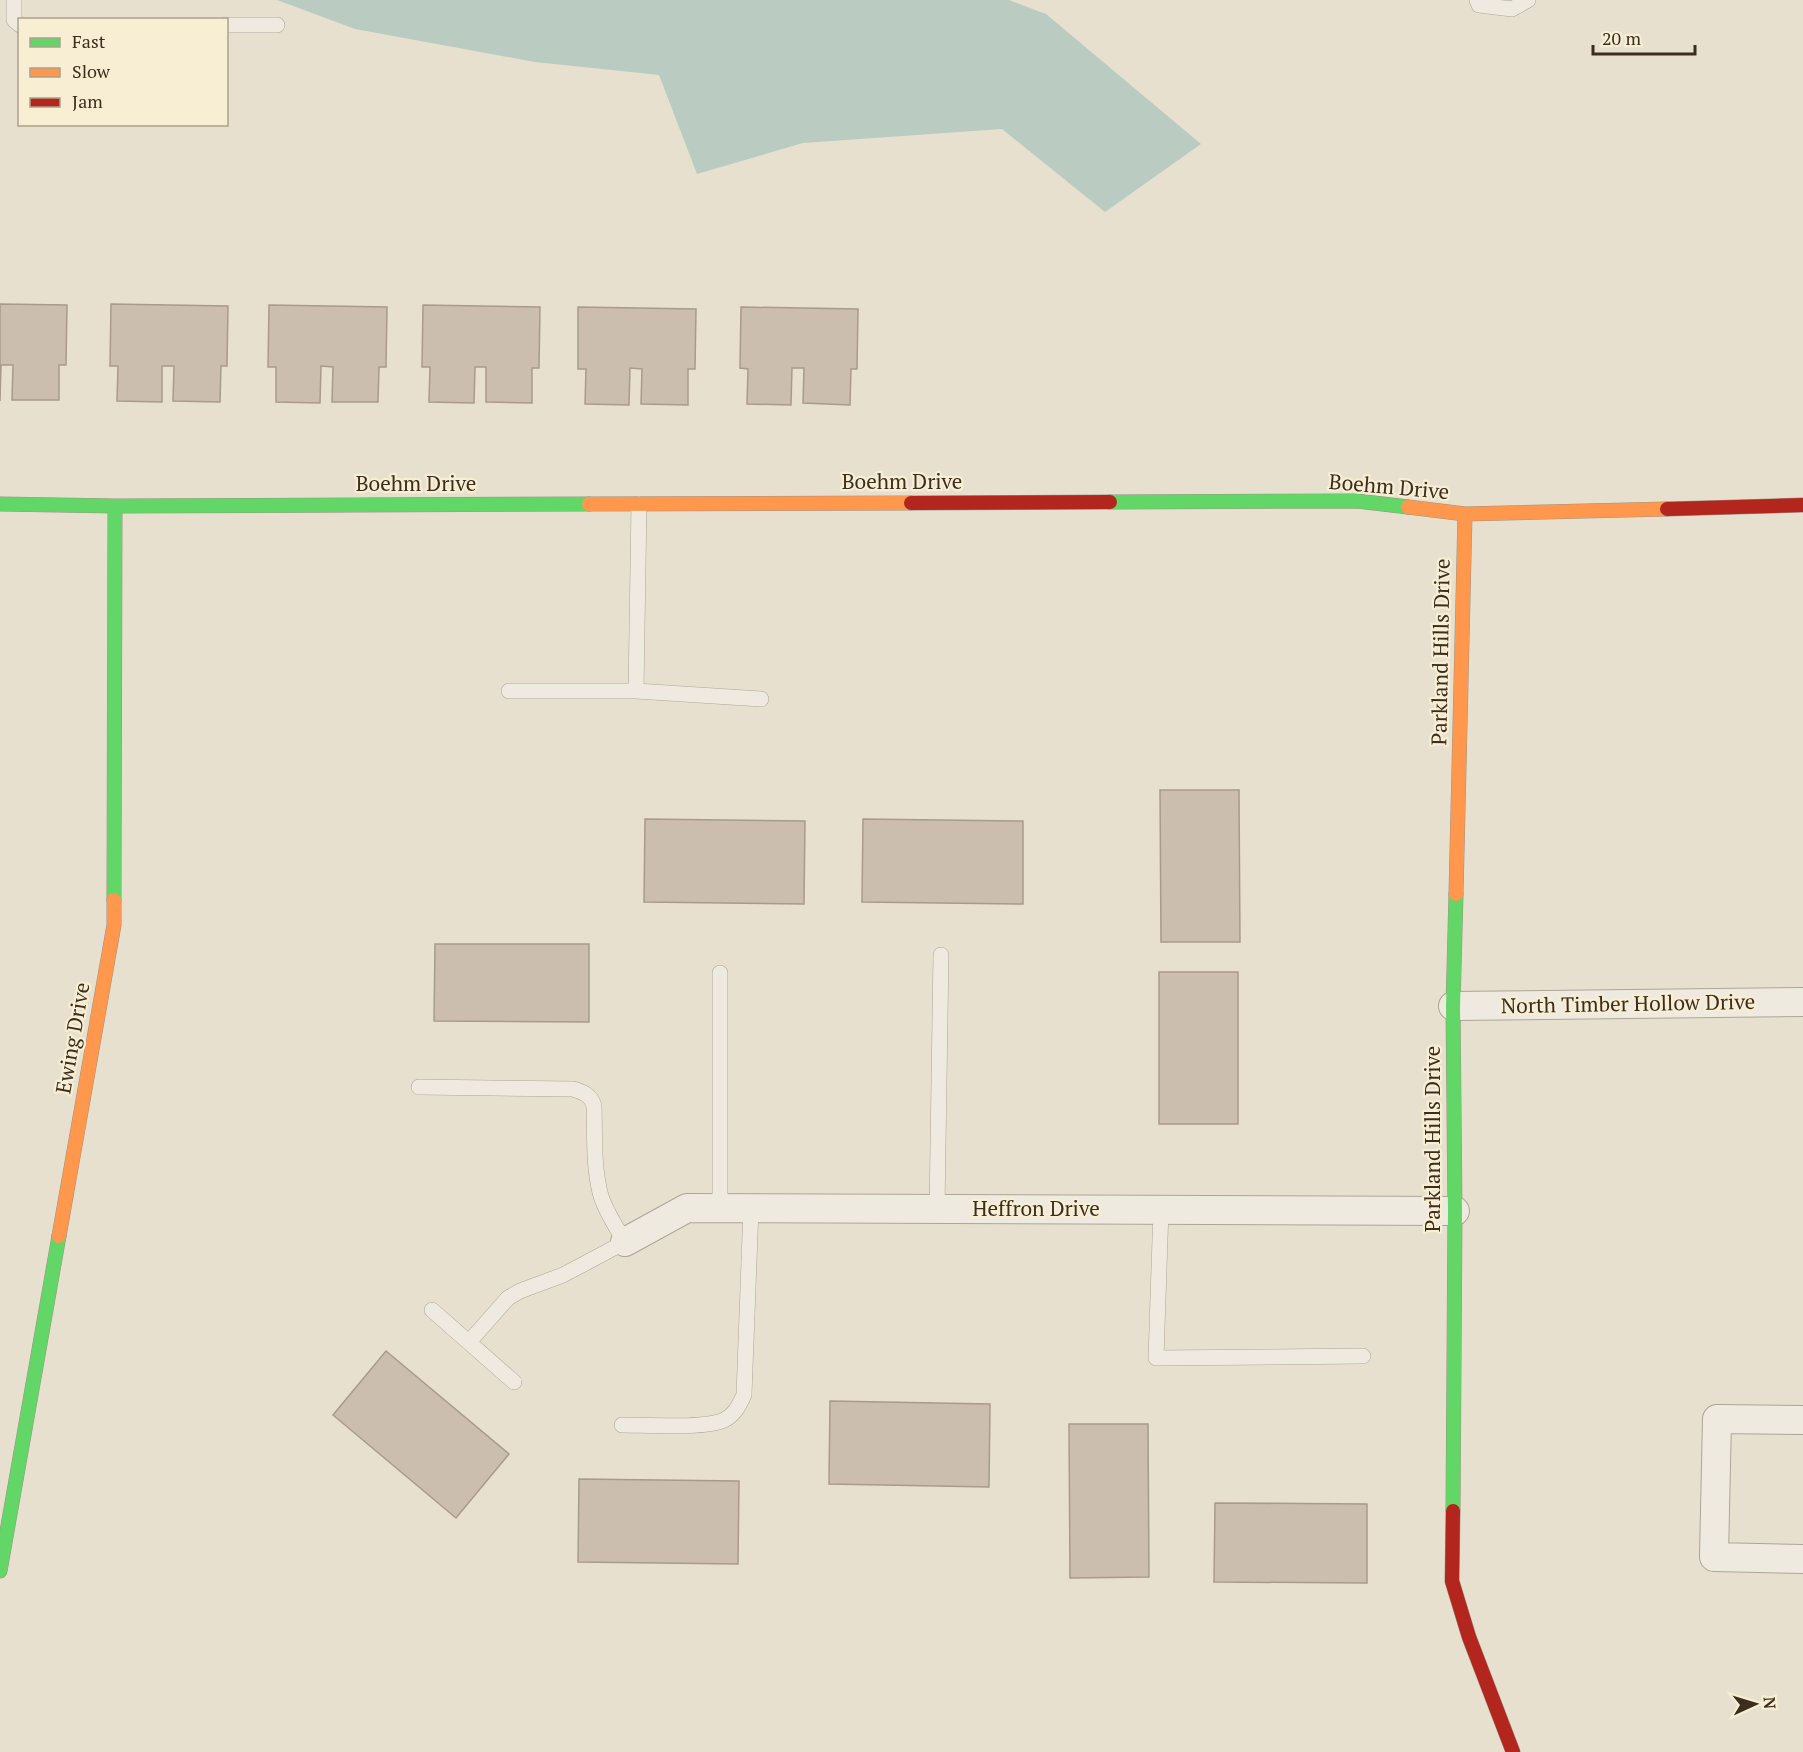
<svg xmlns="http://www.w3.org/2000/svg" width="1803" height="1752" viewBox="0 0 1803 1752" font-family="'PT Serif',serif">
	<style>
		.water { fill: #baccc1 }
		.building { fill: #ccbeae; stroke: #a89b8d; stroke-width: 1.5 }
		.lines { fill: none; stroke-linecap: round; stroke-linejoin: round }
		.lane-casing { stroke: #ada597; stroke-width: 16 }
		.street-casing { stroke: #ada597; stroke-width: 30 }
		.fast-casing { stroke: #9d9486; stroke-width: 15 }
		.slow-casing { stroke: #9d9486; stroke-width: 15 }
		.jam-casing { stroke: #9d9486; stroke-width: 15 }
		.lane { stroke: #efeae0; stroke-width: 15 }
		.street { stroke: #efeae0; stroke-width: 28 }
		.fast { stroke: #63d668; stroke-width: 14 }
		.slow { stroke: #ff974d; stroke-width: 14 }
		.jam { stroke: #b3261e; stroke-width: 14 }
		.labels { text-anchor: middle; stroke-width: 4.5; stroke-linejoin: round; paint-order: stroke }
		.street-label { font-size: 21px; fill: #3c2d1d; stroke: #f8eed4 }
	</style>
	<rect width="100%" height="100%" fill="#e8e0ce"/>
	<path class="water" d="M 277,0 L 1009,0 L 1046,14 L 1201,144 L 1105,212 L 1002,129 L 803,143 L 697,174 L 659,75 L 535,62 L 355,29 Z"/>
	<path class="building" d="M 0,304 L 67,305 L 66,365 L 59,365 L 59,400 L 12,400 L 13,365 L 1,365 L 0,401 Z
		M 111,304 L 228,306 L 227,366 L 221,366 L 220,402 L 173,401 L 174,366 L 162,366 L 162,402 L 117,401 L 118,366 L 110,366 Z
		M 269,305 L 387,307 L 386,367 L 379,367 L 378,402 L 332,402 L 333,367 L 321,366 L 320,403 L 276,402 L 276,367 L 268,367 Z
		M 423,305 L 540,307 L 539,368 L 532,368 L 532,403 L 486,402 L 486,367 L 475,367 L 474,403 L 429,402 L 430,367 L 422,367 Z
		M 578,307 L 696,309 L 695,369 L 688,369 L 688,405 L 641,404 L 642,369 L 630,368 L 629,405 L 585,404 L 586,369 L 578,369 Z
		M 741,307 L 858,309 L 857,369 L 851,369 L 850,405 L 803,403 L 804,368 L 792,368 L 791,405 L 747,404 L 748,369 L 740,368 Z
		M 1160,790 L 1239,790 L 1240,942 L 1161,942 Z
		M 645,819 L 805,821 L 804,904 L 644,902 Z
		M 863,819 L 1023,821 L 1023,904 L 862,902 Z
		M 435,944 L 589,944 L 589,1022 L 434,1021 Z
		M 1159,972 L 1238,972 L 1238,1124 L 1159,1124 Z
		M 386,1351 L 509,1454 L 456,1518 L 333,1415 Z
		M 830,1401 L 990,1404 L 989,1487 L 829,1484 Z
		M 1069,1424 L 1148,1424 L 1149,1577 L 1070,1578 Z
		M 579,1479 L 739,1481 L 738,1564 L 578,1562 Z
		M 1215,1503 L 1367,1504 L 1367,1583 L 1214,1582 Z"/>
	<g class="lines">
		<g class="lane-casing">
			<path id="lane" d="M 14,0 L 14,20 L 20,25
				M 1477,0 L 1479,5 L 1512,9 L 1528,0
				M 226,25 L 277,25
				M 639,504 L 636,691 L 761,699
				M 509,691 L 636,691
				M 419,1087 L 573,1089 C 583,1092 591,1095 594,1106 C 595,1135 593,1168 601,1196 C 606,1212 616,1227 625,1242 L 563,1275 L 520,1291 L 508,1298 L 469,1342
				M 720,1208 L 720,973
				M 937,1209 L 941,955
				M 1161,1209 L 1156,1358 L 1363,1356
				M 432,1310 L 514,1382
				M 622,1425 C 646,1425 705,1429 724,1420 C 735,1415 739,1405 744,1395 L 751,1208"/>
		</g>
		<g class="street-casing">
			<path id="street" d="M 1453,1006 L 1803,1002
				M 625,1242 L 687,1208 L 1455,1211
				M 1803,1420 L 1717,1419 L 1714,1557 L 1803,1559"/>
		</g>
		<g class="fast-casing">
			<path id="fast" d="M 1110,502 L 1357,501 L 1408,507
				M 0,504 L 115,506 L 589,504
				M 114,900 L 115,506
				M 1453,1511 L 1455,1211 L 1453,1006 L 1456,894
				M 0,1571 L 59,1236"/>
		</g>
		<g class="slow-casing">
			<path id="slow" d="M 589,504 L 911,503
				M 1408,507 L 1465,514 L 1667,509
				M 1456,894 L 1465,514
				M 59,1236 L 114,925 L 114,900"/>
		</g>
		<g class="jam-casing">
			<path id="jam" d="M 911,503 L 1110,502
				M 1667,509 L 1803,505
				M 1453,1511 L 1452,1581 L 1469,1637 L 1513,1752"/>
		</g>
		<use href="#lane" class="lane"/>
		<use href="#street" class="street"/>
		<use href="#fast" class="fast"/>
		<use href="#slow" class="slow"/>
		<use href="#jam" class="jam"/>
	</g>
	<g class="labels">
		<g class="street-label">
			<text x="902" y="489">Boehm Drive</text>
			<text x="416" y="491">Boehm Drive</text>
			<text transform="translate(1389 487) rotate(5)" y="7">Boehm Drive</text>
			<text transform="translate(1441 652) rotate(-89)" y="7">Parkland Hills Drive</text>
			<text transform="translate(1628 1004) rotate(-1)" y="7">North Timber Hollow Drive</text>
			<text transform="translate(73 1038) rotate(-80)" y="7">Ewing Drive</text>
			<text transform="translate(1433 1139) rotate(-90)" y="7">Parkland Hills Drive</text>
			<text x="1036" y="1216">Heffron Drive</text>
		</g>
	</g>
	<rect x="18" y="18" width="210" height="108" fill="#f8eed4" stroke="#ada18b" stroke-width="1.5"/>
	<rect x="30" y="38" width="30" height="9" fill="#63d668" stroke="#ada18b" stroke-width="1.5"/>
	<text x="72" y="48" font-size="18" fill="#3c2d1d">Fast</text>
	<rect x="30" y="68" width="30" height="9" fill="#ff974d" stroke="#ada18b" stroke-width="1.5"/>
	<text x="72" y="78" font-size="18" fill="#3c2d1d">Slow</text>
	<rect x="30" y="98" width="30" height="9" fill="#b3261e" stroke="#ada18b" stroke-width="1.5"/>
	<text x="72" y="108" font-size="18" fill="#3c2d1d">Jam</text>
	<g transform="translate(1755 1704) rotate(86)" stroke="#f8eed4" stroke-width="4.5" paint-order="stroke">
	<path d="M0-4.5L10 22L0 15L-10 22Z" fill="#3c2d1d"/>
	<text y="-9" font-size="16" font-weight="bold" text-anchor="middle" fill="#3c2d1d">N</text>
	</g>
	<path d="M1593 45v9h102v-9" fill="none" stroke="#3c2d1d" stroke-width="3"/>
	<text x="1602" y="45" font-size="18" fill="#3c2d1d" stroke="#f8eed4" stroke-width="4.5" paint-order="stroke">20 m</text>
</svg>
